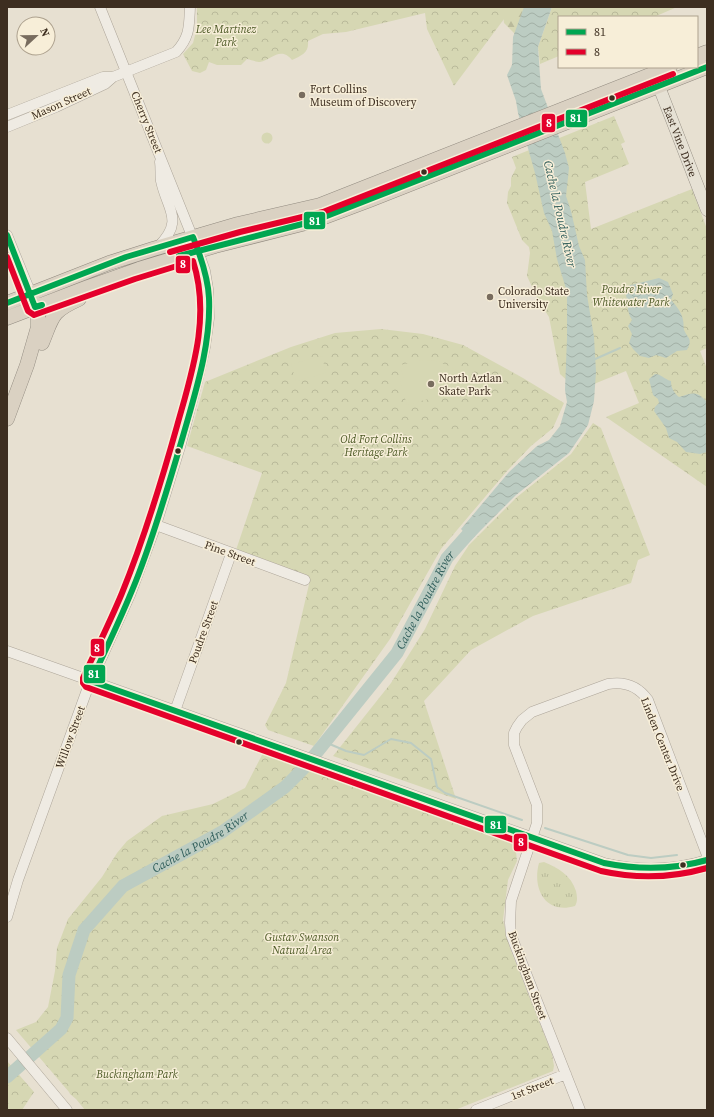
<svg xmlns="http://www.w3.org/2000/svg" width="714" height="1117" viewBox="0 0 714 1117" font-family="'Source Serif 4',serif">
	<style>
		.grass { fill: url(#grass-tufts) }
		.forest { fill: url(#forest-firs) }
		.park { fill: url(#park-crowns) }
		.garden { fill: #d6d7b3 }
		.water { fill: url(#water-waves) }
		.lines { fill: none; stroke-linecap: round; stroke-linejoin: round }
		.stream { stroke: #bcccc2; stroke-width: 2 }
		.river { stroke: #bcccc2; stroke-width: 13 }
		.minor-casing { stroke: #ada599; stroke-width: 11 }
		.major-casing { stroke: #928b80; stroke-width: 13 }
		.highway-casing { stroke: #928b80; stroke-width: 15 }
		.minor { stroke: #efebe3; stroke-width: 10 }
		.major { stroke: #e6e1d4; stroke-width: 12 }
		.highway { stroke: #dad1c2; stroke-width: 14 }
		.bus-1-casing { stroke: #f7eed8; stroke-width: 9 }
		.bus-2-casing { stroke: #f7eed8; stroke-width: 9 }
		.bus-1 { stroke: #00a651; stroke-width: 6 }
		.bus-2 { stroke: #e4002b; stroke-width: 6 }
		.poi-dot { fill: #786c5e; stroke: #f7eed8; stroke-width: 1.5 }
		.bus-dot { fill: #3d2e20; stroke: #f7eed8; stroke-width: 1.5 }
		.labels { text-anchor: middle; stroke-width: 3; stroke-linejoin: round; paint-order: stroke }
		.park-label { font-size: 11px; font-style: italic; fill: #4d5a26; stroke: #f7eed8 }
		.poi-label { font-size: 11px; fill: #3d2e20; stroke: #f7eed8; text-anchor: start }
		.street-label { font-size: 11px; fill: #3d2e20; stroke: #f7eed8 }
		.water-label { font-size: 12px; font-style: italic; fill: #2f5d5a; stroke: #f7eed8 }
		.line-badge { stroke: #f7eed8; stroke-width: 1.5 }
		.badge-label { font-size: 11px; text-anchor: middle; font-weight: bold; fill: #fff }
	</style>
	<defs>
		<pattern id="grass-tufts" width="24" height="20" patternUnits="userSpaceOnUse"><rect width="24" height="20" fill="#d6d7b3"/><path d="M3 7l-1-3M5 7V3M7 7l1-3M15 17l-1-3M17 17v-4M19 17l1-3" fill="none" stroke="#b9b99a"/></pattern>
		<pattern id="forest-firs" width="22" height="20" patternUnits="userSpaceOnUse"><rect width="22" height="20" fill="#d6d7b3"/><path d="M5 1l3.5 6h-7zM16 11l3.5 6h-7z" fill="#b9b99a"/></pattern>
		<pattern id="park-crowns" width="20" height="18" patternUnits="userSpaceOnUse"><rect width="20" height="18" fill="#d6d7b3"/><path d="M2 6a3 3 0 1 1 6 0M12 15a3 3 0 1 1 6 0" fill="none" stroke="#b9b99a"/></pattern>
		<pattern id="water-waves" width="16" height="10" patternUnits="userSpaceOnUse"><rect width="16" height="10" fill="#bcccc2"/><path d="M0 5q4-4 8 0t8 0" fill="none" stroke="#a2b0a6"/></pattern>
	</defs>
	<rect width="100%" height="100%" fill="#e7e0d1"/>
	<path class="grass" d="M261.5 138a5.5 5.5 0 1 1 11 0a5.5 5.5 0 1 1-11 0Z
		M 544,862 C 558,868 571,875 576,891 C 577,896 578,901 575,906 C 545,915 532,888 539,863 Z"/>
	<path class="forest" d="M 502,7 L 532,7 L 518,37 L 504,23 Z"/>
	<path class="park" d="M 197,7 L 513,7 L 454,86 L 427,29 L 425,13 L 346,32 L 323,34 L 308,41 C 309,53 302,55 292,60 C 280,46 272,60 260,62 C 257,62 251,60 247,59 L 241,65 L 217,65 L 209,62 L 206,70 L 200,73 L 192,71 L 183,54 L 193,43 L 197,28 Z
		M 552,7 L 677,7 L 654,17 L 559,17 L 559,56 L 540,64 L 538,47 Z
		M 614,116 L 625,142 L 621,144 L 629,164 L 585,182 L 591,229 L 692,189 L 707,229 L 707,348 L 700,351 L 707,369 L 707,487 L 606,417 L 639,403 L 626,371 L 584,388 L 572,385 L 560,374 L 549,317 L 538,300 L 527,276 L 530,253 L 529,247 L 522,240 L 507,203 L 508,192 L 511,186 L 511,178 L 516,168 L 512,157 Z
		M 381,329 L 423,334 L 463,345 L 523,378 L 564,403 L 553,428 L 531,446 L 507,471 L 441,549 L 390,639 L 314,746 L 268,730 L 265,725 L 286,683 L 310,580 L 236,550 L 262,473 L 187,446 L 205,382 L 291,347 L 335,333 Z
		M 593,423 L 601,428 L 650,555 L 638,560 L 631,583 L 533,616 L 471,650 L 424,701 L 456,799 L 333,756 L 391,683 L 425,629 L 455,566 L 469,545 L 517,497 L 571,454 Z
		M 263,753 L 353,786 L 492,833 L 515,843 L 517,861 L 508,880 L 503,920 L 510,948 L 552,1054 L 554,1066 L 553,1071 L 455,1110 L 85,1110 L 76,1099 L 70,1094 L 69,1092 L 16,1030 L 36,1022 L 48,1007 L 55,971 L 57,948 L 68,919 L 102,877 L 117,853 L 127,841 L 162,816 L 213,804 L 245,788 Z
		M 7,1061 L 34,1092 L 22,1110 L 7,1110 Z"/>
	<path class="garden" d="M 322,356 L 326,373 L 296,381 L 291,364 Z
		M 423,360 C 437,359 448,365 460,372 L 462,387 L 461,390 L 407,405 L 400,381 L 404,380 L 400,365 Z"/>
	<path class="water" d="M 524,7 L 552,7 L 538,47 L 541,89 L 565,153 L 569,168 L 566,196 L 571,211 L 579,246 L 585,260 L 587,295 L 594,337 L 596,372 L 594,401 L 588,425 L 569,453 L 516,495 L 471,540 L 461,529 L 509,472 L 537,446 L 549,440 L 560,426 L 567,402 L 565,390 L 567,338 L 567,292 L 557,259 L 552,231 L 544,213 L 535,173 L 518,113 L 516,101 L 507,75 L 512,65 L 513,37 Z
		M 659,278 L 668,282 L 673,294 L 671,300 C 676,305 682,313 683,320 C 684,323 683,327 684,330 C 688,339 693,338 687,350 L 677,351 L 666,358 L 656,355 L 649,358 L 640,356 L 633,349 L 629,343 L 632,334 L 628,326 L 632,320 C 625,309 630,301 624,291 L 627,286 Z
		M 655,374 C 661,374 664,379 671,381 C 671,388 674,393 679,397 C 693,393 696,390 707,402 L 707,452 L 700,454 L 686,452 L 677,442 L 669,438 L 666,428 L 654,411 L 655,407 L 659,403 L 658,399 L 653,395 L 649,379 Z"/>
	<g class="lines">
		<path class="stream" d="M 593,360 L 620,348
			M 325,742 L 346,751 L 364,755 L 391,739 L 411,743 L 431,759 L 437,787 L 445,793 L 522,820
			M 545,828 L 628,855 L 651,858 L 677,855"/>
		<path class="river" id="s1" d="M 7,1077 L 61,1029 L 67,1018 L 69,975 L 84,930 L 123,886 L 222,832 L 285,787 L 305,767 L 397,653 L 447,558 L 479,522"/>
		<g class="minor-casing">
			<path id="minor" d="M 7,115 L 103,77 L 113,77
				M 7,127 L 56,107 L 105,84 L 113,77 L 176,52 C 190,37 189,26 190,7
				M 7,235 L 31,294
				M 158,247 C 185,220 167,210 161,181 C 160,175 161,168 160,162
				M 156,525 L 305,580
				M 7,651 L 604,863 C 639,871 672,871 707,860
				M 175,711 L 231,554
				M 7,917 L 18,880 L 87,690 L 130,595 L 156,525 L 180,447 L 198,378 L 205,347 L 209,318 L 208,289 L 205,271 L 198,251 L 100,7
				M 7,1038 L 67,1110
				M 476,1110 L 566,1074
				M 580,1110 L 511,935 L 510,923 L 511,901 L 537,823 L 537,805 L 514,745 L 514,733 L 517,727 L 522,720 L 532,712 L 608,684 C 625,681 638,686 648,700 L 707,855"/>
		</g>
		<g class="major-casing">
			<g id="major">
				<path id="s2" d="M 656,79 L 707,210"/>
			</g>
		</g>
		<g class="highway-casing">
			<path id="highway" d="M 697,56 L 707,52
				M 7,303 L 109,263 L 153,249 L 238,224 L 320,205 L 670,67
				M 7,318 L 88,287 L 139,269 L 215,246 L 314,221 L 370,200 L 707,67
				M 42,343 C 53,317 50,312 79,299
				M 7,419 L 27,365 L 38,327 L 38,315 L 32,298"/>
		</g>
		<use href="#minor" class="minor"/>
		<use href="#major" class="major"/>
		<use href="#highway" class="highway"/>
		<g class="bus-1-casing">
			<path id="bus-1" d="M 7,235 L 35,307 L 42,305
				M 179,256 L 314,221 L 707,67
				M 7,303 L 126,257 L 193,237 C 201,257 208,277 209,298 C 211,342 197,387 185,429 C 171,477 157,526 139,573 C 125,610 108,645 91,681 L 604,863 C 639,870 672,870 707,860"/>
		</g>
		<g class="bus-2-casing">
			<path id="bus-2" d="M 170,252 L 240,232 L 323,212 L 673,74
				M 7,257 L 28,311 L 34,315 L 135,279 L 193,261 C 211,317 192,372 177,426 C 161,483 144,539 122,593 C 110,622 96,650 83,678 L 83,683 L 86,687 L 601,871 C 637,879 672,878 707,868"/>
		</g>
		<use href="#bus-1" class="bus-1"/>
		<use href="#bus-2" class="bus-2"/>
	</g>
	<g class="poi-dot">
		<circle cx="302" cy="95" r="4"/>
		<circle cx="490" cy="297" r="4"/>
		<circle cx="431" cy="384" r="4"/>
	</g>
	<g class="bus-dot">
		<circle cx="612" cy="98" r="3.5"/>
		<circle cx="424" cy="172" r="3.5"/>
		<circle cx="178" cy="451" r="3.5"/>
		<circle cx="239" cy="742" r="3.5"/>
		<circle cx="683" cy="865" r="3.5"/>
	</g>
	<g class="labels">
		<g class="park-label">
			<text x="226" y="33">Lee Martinez<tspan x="226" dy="13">Park</tspan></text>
			<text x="631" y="293">Poudre River<tspan x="631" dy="13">Whitewater Park</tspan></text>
			<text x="376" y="443">Old Fort Collins<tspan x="376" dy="13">Heritage Park</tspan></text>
			<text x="302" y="941">Gustav Swanson<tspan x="302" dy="13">Natural Area</tspan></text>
			<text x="137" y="1078">Buckingham Park</text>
		</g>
		<g class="poi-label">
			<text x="310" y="93">Fort Collins<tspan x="310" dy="13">Museum of Discovery</tspan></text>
			<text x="498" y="295">Colorado State<tspan x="498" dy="13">University</tspan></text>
			<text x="439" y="382">North Aztlan<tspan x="439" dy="13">Skate Park</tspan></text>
		</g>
		<g class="street-label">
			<text transform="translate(61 103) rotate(-24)" y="4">Mason Street</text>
			<text transform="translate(147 122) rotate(68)" y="4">Cherry Street</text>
			<text dy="4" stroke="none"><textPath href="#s2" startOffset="67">East Vine Drive</textPath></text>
			<text transform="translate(230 553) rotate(20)" y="4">Pine Street</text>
			<text transform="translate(203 632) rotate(-70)" y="4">Poudre Street</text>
			<text transform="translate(70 737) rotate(-70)" y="4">Willow Street</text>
			<text transform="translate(663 744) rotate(68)" y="4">Linden Center Drive</text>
			<text transform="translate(528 975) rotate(70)" y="4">Buckingham Street</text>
			<text transform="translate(532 1088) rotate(-22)" y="4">1st Street</text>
		</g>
		<g class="water-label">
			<text transform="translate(560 214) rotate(77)" y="4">Cache la Poudre River</text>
			<text dy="4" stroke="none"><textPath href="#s1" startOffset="659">Cache la Poudre River</textPath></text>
			<text dy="4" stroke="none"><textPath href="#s1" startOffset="323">Cache la Poudre River</textPath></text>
		</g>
	</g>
	<g class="line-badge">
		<rect x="565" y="109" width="23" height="19" rx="4" fill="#00a651"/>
		<rect x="541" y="113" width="15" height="20" rx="4" fill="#e4002b"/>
		<rect x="303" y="211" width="23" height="19" rx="4" fill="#00a651"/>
		<rect x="175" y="255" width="16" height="19" rx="4" fill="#e4002b"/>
		<rect x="90" y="638" width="15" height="19" rx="4" fill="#e4002b"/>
		<rect x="83" y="664" width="23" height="20" rx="4" fill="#00a651"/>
		<rect x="484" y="815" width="23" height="19" rx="4" fill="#00a651"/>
		<rect x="513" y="833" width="15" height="19" rx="4" fill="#e4002b"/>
	</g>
	<g class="badge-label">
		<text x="576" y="122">81</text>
		<text x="549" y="127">8</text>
		<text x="315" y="225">81</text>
		<text x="183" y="268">8</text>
		<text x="97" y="652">8</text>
		<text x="94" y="678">81</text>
		<text x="496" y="829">81</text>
		<text x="521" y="846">8</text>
	</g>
	<rect width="714" height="1117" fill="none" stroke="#3d2e20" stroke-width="16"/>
	<rect x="558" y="16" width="140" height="52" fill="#f7eed8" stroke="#ada18e"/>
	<rect x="566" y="29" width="20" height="6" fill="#00a651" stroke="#ada18e"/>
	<text x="594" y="36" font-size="12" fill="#3d2e20">81</text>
	<rect x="566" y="49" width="20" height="6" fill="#e4002b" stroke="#ada18e"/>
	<text x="594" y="56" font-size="12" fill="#3d2e20">8</text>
	<g transform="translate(36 36) rotate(68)"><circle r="19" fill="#f7eed8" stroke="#ada18e"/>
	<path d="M0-3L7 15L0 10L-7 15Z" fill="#786c5e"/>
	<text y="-6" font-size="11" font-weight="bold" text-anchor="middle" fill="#3d2e20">N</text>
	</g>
</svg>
